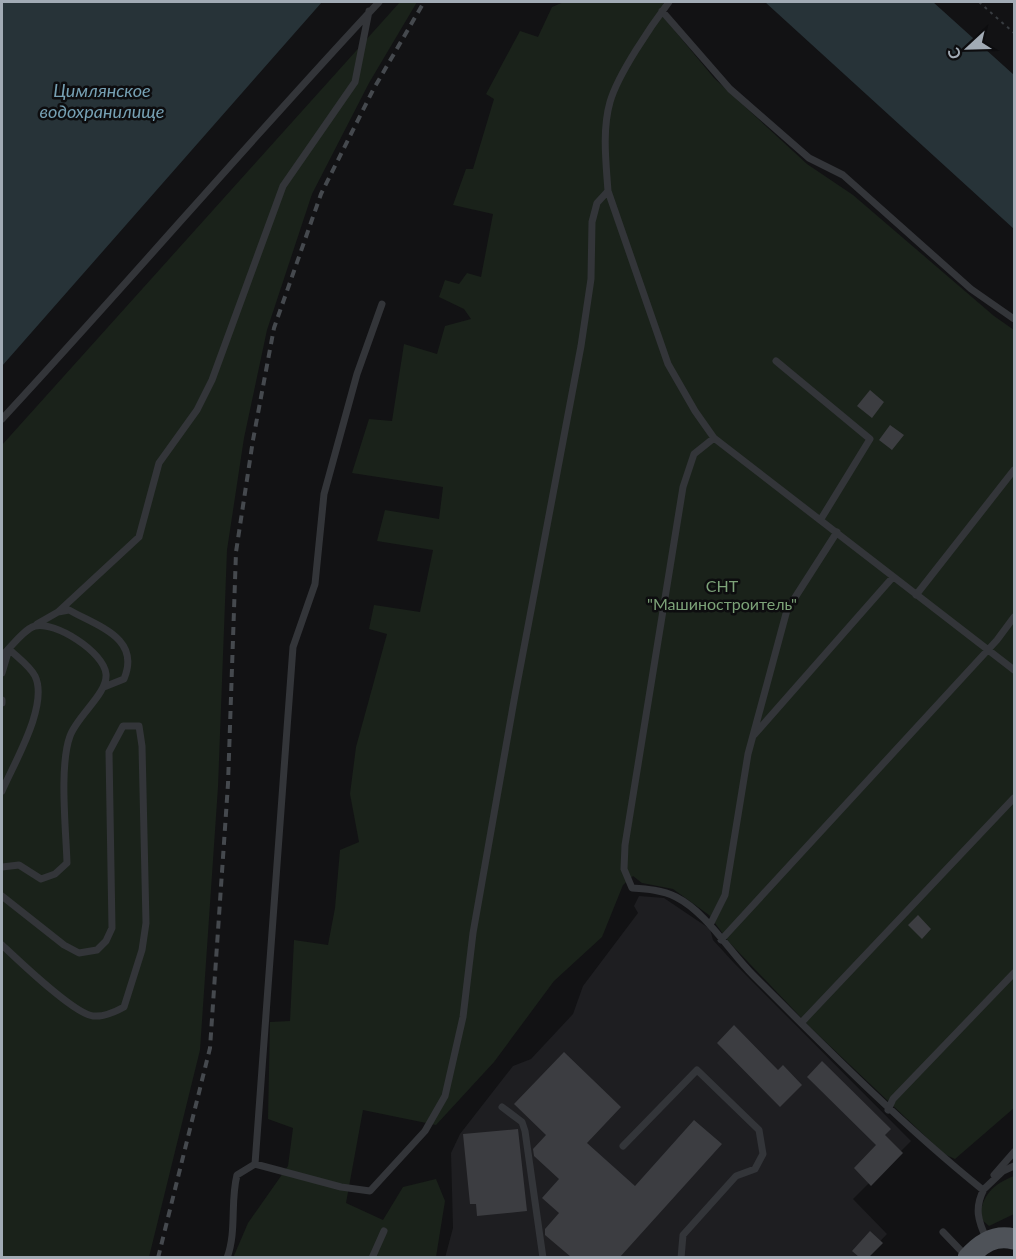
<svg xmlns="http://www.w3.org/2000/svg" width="1016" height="1259" viewBox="0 0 1016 1259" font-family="Lato,sans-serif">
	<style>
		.built { fill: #1e1e21 }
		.green { fill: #1a221a }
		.water { fill: #273338 }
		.building { fill: #3c3d41 }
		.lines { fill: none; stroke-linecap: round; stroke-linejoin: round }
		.path { stroke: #383c40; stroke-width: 2; stroke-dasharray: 3 4.5; stroke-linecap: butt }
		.service { stroke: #333539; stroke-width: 7 }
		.primary { stroke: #4e5258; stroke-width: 21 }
		.rail { stroke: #45494e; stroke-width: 4; stroke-dasharray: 8 6; stroke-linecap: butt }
		.labels { text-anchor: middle; stroke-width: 5; stroke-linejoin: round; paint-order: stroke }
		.park-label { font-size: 16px; fill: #7ca278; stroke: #0d0d0f }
		.water-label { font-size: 18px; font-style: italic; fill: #76a0b3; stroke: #0d0d0f }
	</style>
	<rect width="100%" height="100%" fill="#121214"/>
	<path class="built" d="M 639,896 L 664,898 L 710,929 L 713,940 L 734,963 L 911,1141 L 853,1199 L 887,1234 L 865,1257 L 445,1258 L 453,1228 L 451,1153 L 460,1134 L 513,1066 L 531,1059 L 573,1014 L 583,986 L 638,913 L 634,906 Z"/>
	<path class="green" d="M 400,2 L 417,2 L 369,83 L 312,194 L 267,330 L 244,438 L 227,550 L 218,787 L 200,1050 L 149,1257 L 2,1258 L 2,445 Z
		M 564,2 L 663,2 L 665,19 L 714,78 L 807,164 L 853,195 L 994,316 L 1014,330 L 1014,1108 L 955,1159 L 944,1154 L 811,1028 L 729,942 L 709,915 L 673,889 L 642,883 L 633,876 L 623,885 L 602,937 L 554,981 L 494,1062 L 436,1125 L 363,1110 L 346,1203 L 383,1220 L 403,1187 L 436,1179 L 445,1201 L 436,1257 L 233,1258 L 248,1223 L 288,1166 L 293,1128 L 268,1119 L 270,1022 L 290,1021 L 294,940 L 328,945 L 335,908 L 340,850 L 359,842 L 350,794 L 356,747 L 387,634 L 369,629 L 374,605 L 420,612 L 433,550 L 377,541 L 385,510 L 439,519 L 443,487 L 352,473 L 369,419 L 392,421 L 404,344 L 437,354 L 445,326 L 471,319 L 464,309 L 439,297 L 445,280 L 459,284 L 467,273 L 481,277 L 493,214 L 453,205 L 466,169 L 473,169 L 494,99 L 486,94 L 520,31 L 538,37 L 552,7 Z
		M 1014,1176 L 1014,1214 L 989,1226 L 980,1218 C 982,1195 993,1184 1014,1176 Z"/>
	<path class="water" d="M 2,2 L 322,2 L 2,366 Z
		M 765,2 L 933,2 L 1014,75 L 1014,229 Z"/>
	<path class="building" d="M 870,390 L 884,402 L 872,418 L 857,406 Z
		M 890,425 L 904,435 L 892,450 L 879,440 Z
		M 918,915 L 931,929 L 922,939 L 908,925 Z
		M 734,1025 L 778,1070 L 783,1065 L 802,1085 L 780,1107 L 717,1043 Z
		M 564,1052 L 621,1107 L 587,1143 L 635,1186 L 694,1120 L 722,1144 L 620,1257 L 571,1257 L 545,1235 L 545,1229 L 559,1213 L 542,1198 L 559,1179 L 534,1156 L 533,1149 L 546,1135 L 514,1104 Z
		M 822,1061 L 891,1129 L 885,1135 L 903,1153 L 871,1186 L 854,1168 L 876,1145 L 807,1077 Z
		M 518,1129 L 527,1211 L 477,1216 L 476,1204 L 470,1204 L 463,1134 Z
		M 870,1231 L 883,1243 L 869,1257 L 859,1257 L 852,1251 Z"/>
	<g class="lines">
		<path class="path" d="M 979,2 L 1014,33"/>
		<path class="service" d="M 662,11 L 730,89 L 809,158 L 843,175 L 971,289 L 1014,319
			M 608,191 L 668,364 L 695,411 L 714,438 L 694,454 L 683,487 L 625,845 L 624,869 L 632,888 C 647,889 662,890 676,897 C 706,912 729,951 753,975 C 827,1049 901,1124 983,1190 L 1003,1171 L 1014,1166
			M 776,361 L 870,439 L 821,519
			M 2,419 C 129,282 251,139 379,2
			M 714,438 L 1014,670
			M 916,595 L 1014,470
			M 58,612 L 139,537 L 159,463 L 197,410 L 212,380 L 283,186 L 355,82 L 369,11
			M 37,624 L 58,612 L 69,610 C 99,627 141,638 124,679 L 104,687
			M 2,656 C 10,648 24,629 35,626 C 55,621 104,652 106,674 C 108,693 77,716 70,736 C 59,766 66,830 67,863 L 55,874 L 41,879 L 19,865 L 2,867
			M 2,673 L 9,649 C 17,657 30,666 35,676 C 49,705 14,763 2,791
			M 2,700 L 2,703
			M 754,735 L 893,577
			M 2,896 L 64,945 L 79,953 L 97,950 L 106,941 L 112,928 L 109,752 L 123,726 L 139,726 L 142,746 L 146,923 L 142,950 L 124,1007 C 115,1012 104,1017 93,1016 C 74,1014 18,960 2,945
			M 710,925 L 725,895 L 748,754 L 787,610 L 837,532
			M 721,940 L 997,640 L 1014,617
			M 801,1023 L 1014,798
			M 502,1107 L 522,1122 L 525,1131 L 543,1258
			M 888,1110 L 893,1099 L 1014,973
			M 623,1146 L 697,1070 L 759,1130 L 763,1154 L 755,1169 L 736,1176 L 683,1235 L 681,1258
			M 255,1164 L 293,647 L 315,584 L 324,494 L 357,374 L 382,304
			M 994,1175 L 1014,1152
			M 984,1189 C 974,1208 978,1221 987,1240
			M 943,1232 L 966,1256
			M 227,1258 C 237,1231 230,1202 237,1175 L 255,1164 L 341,1187 L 370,1191 L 425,1131 L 445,1096 L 463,1017 L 473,933 L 515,695 L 581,346 L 591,279 L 592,222 L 597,203 L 608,191 C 606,163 602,130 610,102 C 618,74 651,26 669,2
			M 372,1258 L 384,1231"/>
		<path class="primary" d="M 968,1258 C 981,1243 995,1234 1014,1239"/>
		<path class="rail" d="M 158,1258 L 210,1048 L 228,784 L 236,552 L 253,440 L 274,328 L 321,194 L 373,90 L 424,2"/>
	</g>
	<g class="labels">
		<g class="park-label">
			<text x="722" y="592">СНТ<tspan x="722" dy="18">"Машиностроитель"</tspan></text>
		</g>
		<g class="water-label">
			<text x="102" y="97">Цимлянское<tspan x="102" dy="21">водохранилище</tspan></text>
		</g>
	</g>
	<rect width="1016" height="1259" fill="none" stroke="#a2abb5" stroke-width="6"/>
	<g transform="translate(968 48) rotate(248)" stroke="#0d0d0f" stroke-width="4.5" paint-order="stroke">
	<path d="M0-4.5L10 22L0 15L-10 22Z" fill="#a2abb5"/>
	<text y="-9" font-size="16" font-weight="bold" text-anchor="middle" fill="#a2abb5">С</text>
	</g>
</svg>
